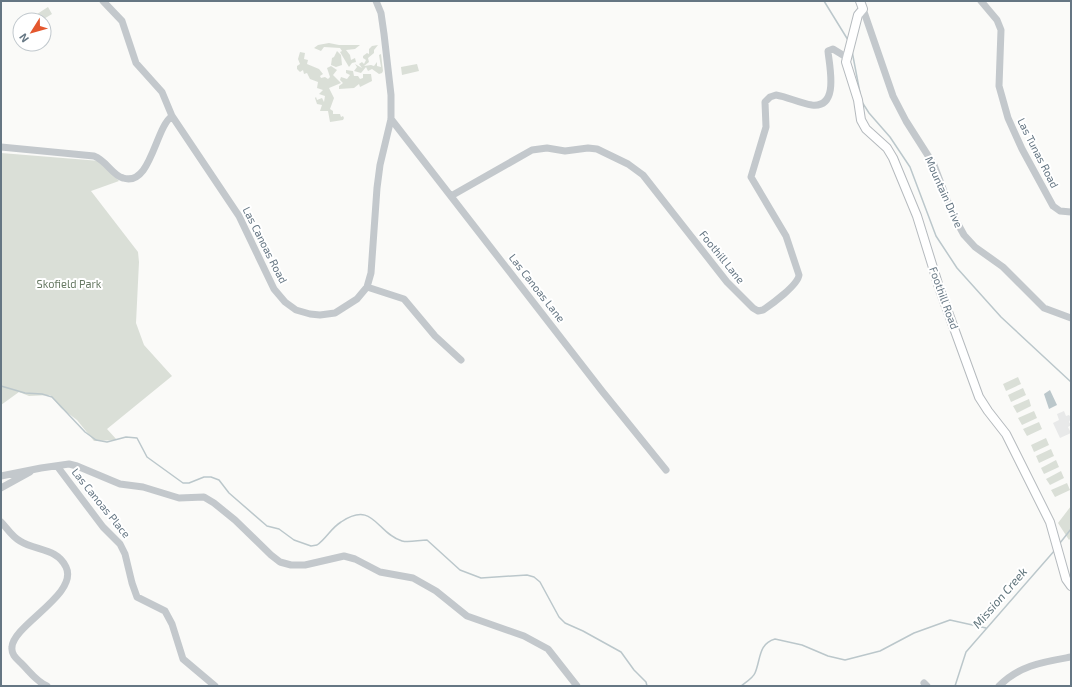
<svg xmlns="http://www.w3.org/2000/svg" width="1072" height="687" viewBox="0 0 1072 687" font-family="'Exo 2',sans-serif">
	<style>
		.built { fill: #e8e9e9 }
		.green { fill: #dadfd7 }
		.water { fill: #bbc7cb }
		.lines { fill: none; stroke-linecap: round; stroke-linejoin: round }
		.stream { stroke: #bbc7cb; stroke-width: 1.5 }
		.major-casing { stroke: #b5babe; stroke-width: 10 }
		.minor { stroke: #c3c8cc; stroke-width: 7 }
		.major { stroke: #fff; stroke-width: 8 }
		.labels { text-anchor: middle; stroke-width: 4; stroke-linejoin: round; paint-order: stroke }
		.street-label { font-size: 11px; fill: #657683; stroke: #fff }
		.park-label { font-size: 11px; fill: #687a64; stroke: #fff }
		.water-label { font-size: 12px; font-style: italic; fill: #60757c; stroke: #fff }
	</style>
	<rect width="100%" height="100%" fill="#fafaf8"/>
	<path class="built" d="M 1064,411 L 1066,416 L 1069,415 L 1071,418 L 1069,422 L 1071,425 L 1068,427 L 1071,433 L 1060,438 L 1053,423 L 1059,420 L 1057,414 Z"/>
	<path class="green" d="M 48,7 L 52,14 L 42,20 L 36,20 L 34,16 Z
		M 329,43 L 339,45 L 360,45 L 355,49 L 346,50 L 350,55 L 351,60 L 355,58 L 356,62 L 352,63 L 349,67 L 340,52 L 342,51 L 340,48 L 324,47 L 321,51 L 314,48 L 318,45 Z
		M 378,45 L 374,50 L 374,53 L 368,58 L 369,62 L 364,66 L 371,65 L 374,66 L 377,62 L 377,66 L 381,67 L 379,55 L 381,54 L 383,71 L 382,73 L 379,74 L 372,69 L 368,71 L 366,67 L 361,73 L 354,71 L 357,67 L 355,64 L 362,68 L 359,64 L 362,62 L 364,64 L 366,60 L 363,58 L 363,56 L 367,53 L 369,54 L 369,49 L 372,46 Z
		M 337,51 L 341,55 L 342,65 L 336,67 L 331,65 L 332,58 L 334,57 Z
		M 300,52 L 305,53 L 304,59 L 308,60 L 307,64 L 319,69 L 323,74 L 320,76 L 321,78 L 325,77 L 328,79 L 330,77 L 327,68 L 331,66 L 337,70 L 333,75 L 341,83 L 329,88 L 334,98 L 330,109 L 333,111 L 333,114 L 340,114 L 341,117 L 343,116 L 344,118 L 343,120 L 330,122 L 328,111 L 320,111 L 322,105 L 317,104 L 315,98 L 316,97 L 317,100 L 322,98 L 324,102 L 325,96 L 319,94 L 323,90 L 317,88 L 318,82 L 310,79 L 307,73 L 304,74 L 303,70 L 300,72 L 297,69 L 297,66 L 300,64 L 298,59 Z
		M 417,64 L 419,71 L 402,75 L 401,67 Z
		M 346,70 L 353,71 L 354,76 L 358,76 L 360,79 L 363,78 L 363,74 L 371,74 L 372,81 L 360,87 L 359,84 L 354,88 L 339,89 L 339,86 L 343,83 L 340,80 L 341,77 L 347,79 L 350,75 L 346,73 Z
		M 1,153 L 100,161 L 119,181 L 91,191 L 138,252 L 139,262 L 136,323 L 144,345 L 172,376 L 107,429 L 117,440 L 94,441 L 77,420 L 61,408 L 50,395 L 29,396 L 19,392 L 1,405 Z
		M 1018,377 L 1021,384 L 1006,391 L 1003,384 Z
		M 1023,388 L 1026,395 L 1011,402 L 1008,395 Z
		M 1029,399 L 1031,406 L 1017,413 L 1013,406 Z
		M 1034,411 L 1037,418 L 1022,425 L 1018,418 Z
		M 1039,422 L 1042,429 L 1027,436 L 1023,429 Z
		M 1046,438 L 1049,445 L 1034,452 L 1031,445 Z
		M 1051,449 L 1054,456 L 1039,463 L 1036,456 Z
		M 1056,460 L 1059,467 L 1044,474 L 1041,468 Z
		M 1061,471 L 1064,478 L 1050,485 L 1046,479 Z
		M 1067,483 L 1070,490 L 1055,497 L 1051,490 Z
		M 1071,506 L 1071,538 L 1069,540 L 1058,523 Z"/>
	<path class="water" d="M 1050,390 L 1057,405 L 1049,409 L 1044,394 Z"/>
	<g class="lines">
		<path class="stream" d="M 824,1 L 848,40
			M 852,51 L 860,93
			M 862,102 L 869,113 L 890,137 L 910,167 L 936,236 L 957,268 L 1001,317 L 1071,382
			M 1,386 L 25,393 L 42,394 L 52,397 L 85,432 L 96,440 L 107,442 L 126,437 L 137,438 L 147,457 L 183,483 L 189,483 L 204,477 L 211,477 L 219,480 L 229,493 L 267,526 L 279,529 L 294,540 L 311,546 L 317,545 C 326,539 331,528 341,522 C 374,500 376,533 402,541 C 409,543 419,540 427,540 L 460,570 L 481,578 L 527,575 L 534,577 L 540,582 L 559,617 L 565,623 L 583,631 L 621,652 L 634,670 L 646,682 L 647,686
			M 1060,543 L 1071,529
			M 741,686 C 746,682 753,678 755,673 C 761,659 758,644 775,639 L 802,645 L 828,656 L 845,660 L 880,651 L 914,633 L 950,620 L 986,628
			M 955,686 L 966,652 L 1055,550"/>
		<g class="major-casing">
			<path id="major" d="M 860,1 L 863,9 L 858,15 L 846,62 L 858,100 L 861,120 L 866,129 L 887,148 L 893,158 L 917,216 L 939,287 L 979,397 L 988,411 L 1006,434 L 1050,522 L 1066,579 L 1071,586"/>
		</g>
		<path class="minor" d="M 103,1 L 122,21 L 136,63 L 162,92 L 172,116 L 239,216 L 274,289 L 285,302 L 296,310 L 310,314 L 320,315 L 335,313 L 357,299 L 367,287 L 371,273 L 377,188 L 380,165 L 391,119 L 391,95 L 384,34 L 381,13 L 376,1
			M 981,1 L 997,20 L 1001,30 L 999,86 L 1008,118 L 1022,149 L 1053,206 L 1060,211 L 1071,212
			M 863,9 L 893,96 L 906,121 L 934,165 L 953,215 L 964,235 L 975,247 L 1003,267 L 1044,308 L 1071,318
			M 391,119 L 602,391 L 666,470
			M 1,147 L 94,156 C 107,161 112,175 123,178 C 151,187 155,128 172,116
			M 451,196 L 532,150 L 547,148 L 565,151 L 588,148 L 597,149 L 628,164 L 643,175 L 727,282 L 753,308 L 758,311 L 763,310 C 772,304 798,285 799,275 L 786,236 L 751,177 L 766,127 L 765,102 L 770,97 L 776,95 C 788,97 799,103 812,105 C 840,108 829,65 828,51 L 833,49 L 846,57
			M 367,287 L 404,299 L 435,336 L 461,360
			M 57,466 L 103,527 L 120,544 L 125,554 L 132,583 L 137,597 L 165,611 L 172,624 L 183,659 L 215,686
			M 1,476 L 41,468 L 69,464 L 77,466 L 120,484 L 143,487 L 179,498 L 204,497 L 214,503 L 235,520 L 271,555 L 280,562 L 291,565 L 305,565 L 344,556 L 355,559 L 380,572 L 413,578 L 436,591 L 467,616 L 524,636 L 548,649 L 577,686
			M 1,488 L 30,472
			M 1,522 C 7,528 12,537 20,541 C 36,551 57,548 66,567 C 79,594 13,625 12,647 C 11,655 17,659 22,664 C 31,673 36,681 47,686
			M 924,683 L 927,686
			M 999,686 C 1020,665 1043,662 1071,657"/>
		<use href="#major" class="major"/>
	</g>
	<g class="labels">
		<g class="street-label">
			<text transform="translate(1038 153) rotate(63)" y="4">Las Tunas Road</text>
			<text transform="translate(944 192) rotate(66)" y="4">Mountain Drive</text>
			<text transform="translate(265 245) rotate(63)" y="4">Las Canoas Road</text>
			<text transform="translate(722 257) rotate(51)" y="4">Foothill Lane</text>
			<text transform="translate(537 288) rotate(52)" y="4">Las Canoas Lane</text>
			<text transform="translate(944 298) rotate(70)" y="4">Foothill Road</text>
			<text transform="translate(101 503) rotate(51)" y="4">Las Canoas Place</text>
		</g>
		<g class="park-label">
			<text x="69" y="288">Skofield Park</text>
		</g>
		<g class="water-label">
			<text transform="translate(1000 598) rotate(-49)" y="4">Mission Creek</text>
		</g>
	</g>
	<rect width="1072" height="687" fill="none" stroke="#657683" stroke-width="4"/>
	<g transform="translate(32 32) rotate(233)"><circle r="19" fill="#ffffff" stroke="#c1c8cd"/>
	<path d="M0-3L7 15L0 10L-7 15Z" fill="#e4572e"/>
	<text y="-6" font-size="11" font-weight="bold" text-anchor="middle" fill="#657683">N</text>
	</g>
</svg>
